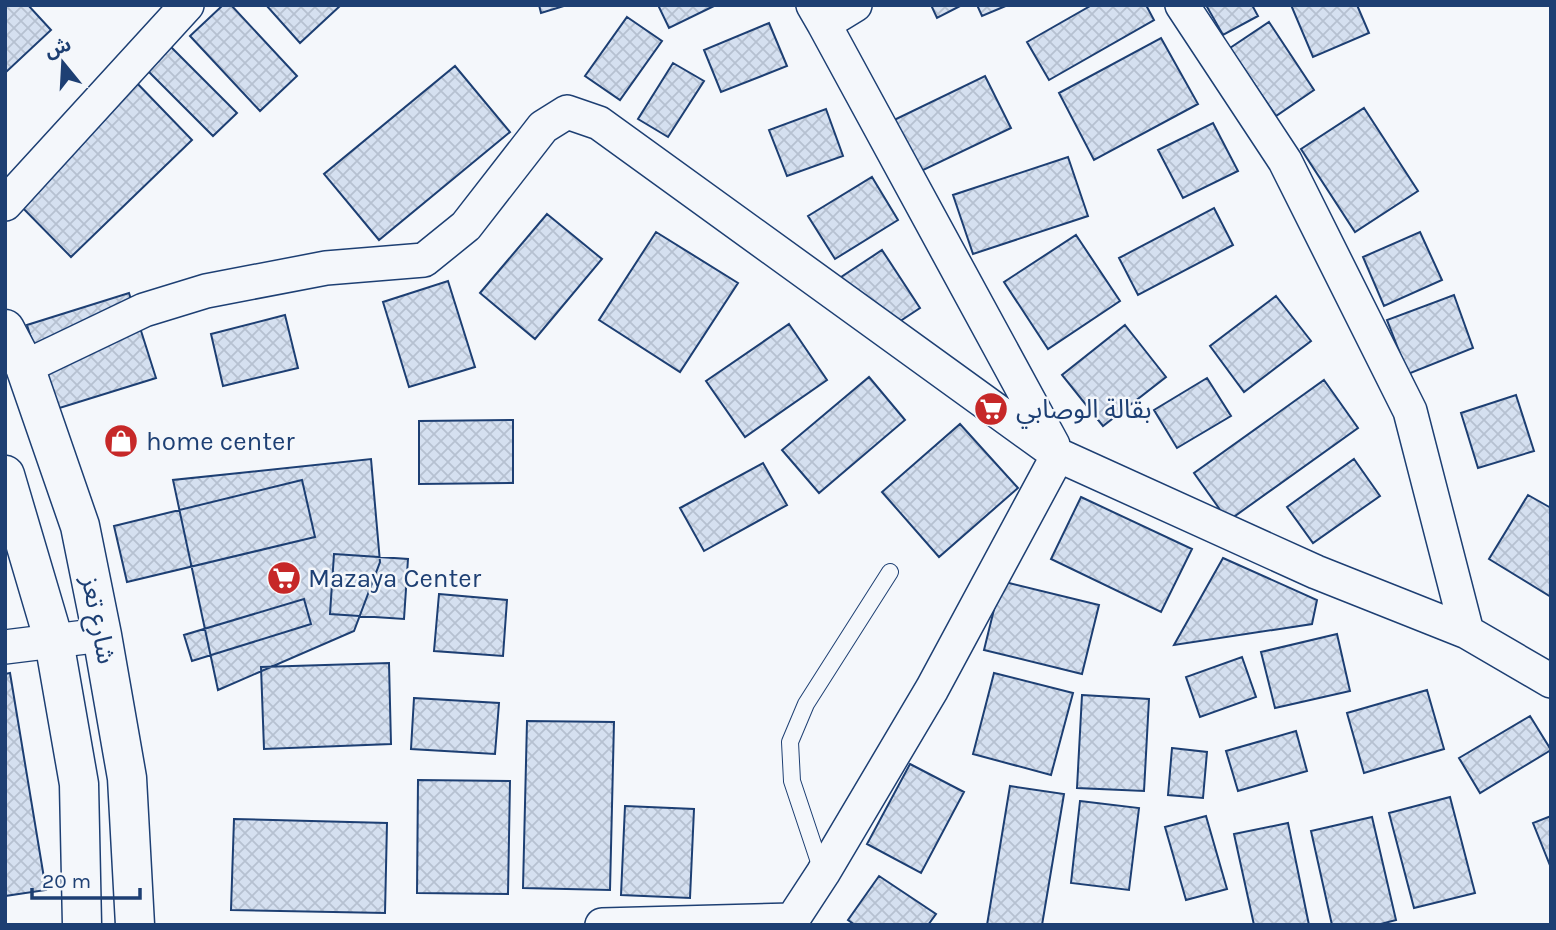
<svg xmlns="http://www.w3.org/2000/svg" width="1556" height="930" viewBox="0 0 1556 930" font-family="Karla,'Noto Sans Arabic',sans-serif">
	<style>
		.building { fill: url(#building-cross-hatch); stroke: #1d3f73; stroke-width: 2 }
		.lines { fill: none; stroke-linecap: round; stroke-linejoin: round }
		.lane-casing { stroke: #1d3f73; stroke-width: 18 }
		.street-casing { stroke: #1d3f73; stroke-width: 36 }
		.primary-casing { stroke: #1d3f73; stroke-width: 41 }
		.lane { stroke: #f4f7fb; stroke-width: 16 }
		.street { stroke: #f4f7fb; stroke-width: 33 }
		.primary { stroke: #f4f7fb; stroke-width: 38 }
		.labels { text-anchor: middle; stroke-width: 5; stroke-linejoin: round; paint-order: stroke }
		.poi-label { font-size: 26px; fill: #1d3f73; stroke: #f4f7fb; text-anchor: start }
		.street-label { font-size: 26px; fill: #1d3f73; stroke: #f4f7fb }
	</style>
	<defs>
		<pattern id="building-cross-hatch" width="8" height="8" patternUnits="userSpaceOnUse" patternTransform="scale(1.75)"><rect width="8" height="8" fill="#d5e0f0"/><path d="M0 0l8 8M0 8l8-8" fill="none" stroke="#b6c1d1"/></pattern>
	</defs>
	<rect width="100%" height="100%" fill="#f4f7fb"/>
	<path class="building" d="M 5,5 L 28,5 L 51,30 L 5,73 Z
		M 223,5 L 231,5 L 297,76 L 260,111 L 190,36 Z
		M 266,5 L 341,5 L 300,43 Z
		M 539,5 L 567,5 L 541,13 Z
		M 658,5 L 716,5 L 669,28 Z
		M 931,5 L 962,5 L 937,18 Z
		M 977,5 L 1008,5 L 982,16 Z
		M 1092,5 L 1146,5 L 1154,20 L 1049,80 L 1027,42 Z
		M 1206,5 L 1252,5 L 1258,16 L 1223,35 Z
		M 1291,5 L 1357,5 L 1369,33 L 1313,57 Z
		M 627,17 L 662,41 L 620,100 L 585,76 Z
		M 1269,22 L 1314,90 L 1276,116 L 1230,48 Z
		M 769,23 L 787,66 L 721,92 L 704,50 Z
		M 1161,38 L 1198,104 L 1094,160 L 1059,93 Z
		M 165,41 L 237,113 L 213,136 L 141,64 Z
		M 673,63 L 704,81 L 668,137 L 638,119 Z
		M 455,66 L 510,132 L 379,240 L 324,174 Z
		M 985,76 L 1011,128 L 917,173 L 892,121 Z
		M 133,79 L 192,140 L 71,257 L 12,197 Z
		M 1364,108 L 1418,191 L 1355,232 L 1301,149 Z
		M 826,109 L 843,156 L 787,176 L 769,130 Z
		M 1213,123 L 1238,171 L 1183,198 L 1158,150 Z
		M 1068,157 L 1088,216 L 973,254 L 953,195 Z
		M 872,177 L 898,220 L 835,259 L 808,216 Z
		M 1214,208 L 1233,245 L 1138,295 L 1119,258 Z
		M 547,214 L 602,259 L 535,339 L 480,293 Z
		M 656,232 L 738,283 L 680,372 L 599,320 Z
		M 1420,232 L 1442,280 L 1384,306 L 1363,257 Z
		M 1076,235 L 1120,301 L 1048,349 L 1004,282 Z
		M 882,250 L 920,308 L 873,339 L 835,281 Z
		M 448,281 L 475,367 L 409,387 L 383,302 Z
		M 129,293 L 156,378 L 53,410 L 27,325 Z
		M 1454,295 L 1473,348 L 1408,374 L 1387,320 Z
		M 1276,296 L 1311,341 L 1244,392 L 1210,346 Z
		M 285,315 L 298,368 L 223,386 L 211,334 Z
		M 789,324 L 827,380 L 745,437 L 706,381 Z
		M 1125,325 L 1166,377 L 1103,426 L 1062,375 Z
		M 869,377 L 905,420 L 819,493 L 782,450 Z
		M 1207,378 L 1231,416 L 1177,448 L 1154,410 Z
		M 1324,380 L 1358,428 L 1228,521 L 1194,473 Z
		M 1516,395 L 1534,451 L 1478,468 L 1461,413 Z
		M 513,420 L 513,483 L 419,484 L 419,421 Z
		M 960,424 L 1018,488 L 939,557 L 882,492 Z
		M 371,459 L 380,562 L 354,631 L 218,690 L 173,480 Z
		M 1354,459 L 1380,496 L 1313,543 L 1287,507 Z
		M 763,463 L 787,505 L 704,551 L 680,508 Z
		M 302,480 L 315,537 L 127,582 L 114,526 Z
		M 1528,495 L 1551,508 L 1551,597 L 1489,559 Z
		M 1081,497 L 1192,549 L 1161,612 L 1051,559 Z
		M 334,554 L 408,559 L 404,619 L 330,614 Z
		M 1223,558 L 1317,600 L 1312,624 L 1174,645 Z
		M 1001,581 L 1099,605 L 1082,674 L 984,650 Z
		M 439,594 L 507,600 L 503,656 L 434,651 Z
		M 304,599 L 311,624 L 192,661 L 184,635 Z
		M 1337,634 L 1350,691 L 1275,708 L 1261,652 Z
		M 1242,657 L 1256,697 L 1200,717 L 1186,677 Z
		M 389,663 L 391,744 L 264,749 L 261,667 Z
		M 10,673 L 46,890 L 5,896 L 5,674 Z
		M 994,673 L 1073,693 L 1051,775 L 973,754 Z
		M 1427,690 L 1444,749 L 1364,773 L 1347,713 Z
		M 1082,695 L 1149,699 L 1144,791 L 1077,788 Z
		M 414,698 L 499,703 L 495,754 L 411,749 Z
		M 1530,716 L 1551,750 L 1480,793 L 1459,758 Z
		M 527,721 L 614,722 L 610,890 L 523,888 Z
		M 1296,731 L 1307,771 L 1238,791 L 1226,751 Z
		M 1172,748 L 1207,752 L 1203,798 L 1168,795 Z
		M 910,764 L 964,792 L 921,873 L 867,844 Z
		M 418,780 L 510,781 L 508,894 L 417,893 Z
		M 1010,786 L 1064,794 L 1042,925 L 987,925 Z
		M 1450,797 L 1475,893 L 1414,908 L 1389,813 Z
		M 1080,801 L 1139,808 L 1129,890 L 1071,883 Z
		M 625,806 L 694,809 L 690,898 L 621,895 Z
		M 1206,816 L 1227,889 L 1186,900 L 1165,827 Z
		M 1551,816 L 1551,868 L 1533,823 Z
		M 1372,817 L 1396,920 L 1377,925 L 1332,925 L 1311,831 Z
		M 234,819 L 387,823 L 385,913 L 231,910 Z
		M 1288,823 L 1309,925 L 1254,925 L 1234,834 Z
		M 879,876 L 936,914 L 928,925 L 855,925 L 848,920 Z"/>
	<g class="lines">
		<g class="lane-casing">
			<path id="lane" d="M 822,871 L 792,781 L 790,742 L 806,704 L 890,572"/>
		</g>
		<g class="street-casing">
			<path id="street" d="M 813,5 L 824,24 L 1053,445
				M 1182,5 L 1285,161 L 1410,411 L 1467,632
				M 824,24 L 855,5
				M 5,204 L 187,5
				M 25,367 L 144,310 L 206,291 L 326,268 L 424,260 L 466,226 L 543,127 L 567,112 L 599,123 L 1058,455 L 1316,572 L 1467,632 L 1551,681
				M 5,647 L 102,635
				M 602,925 L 792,920
				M 789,925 L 823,873 L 932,689 L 1058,455"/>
		</g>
		<g class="primary-casing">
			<path id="primary" d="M 5,329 L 25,367 L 80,526 L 102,635 L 127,778 L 135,925
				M 5,475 L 54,641 L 79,784 L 82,925"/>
		</g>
		<use href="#lane" class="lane"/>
		<use href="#street" class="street"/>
		<use href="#primary" class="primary"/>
	</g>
	<defs>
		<g id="supermarket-disc" transform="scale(1.75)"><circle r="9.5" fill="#c62828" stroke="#f4f7fb"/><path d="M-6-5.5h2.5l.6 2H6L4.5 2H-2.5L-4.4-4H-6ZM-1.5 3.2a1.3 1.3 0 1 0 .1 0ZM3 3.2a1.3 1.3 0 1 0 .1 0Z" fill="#fff"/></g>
		<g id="shop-disc" transform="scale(1.75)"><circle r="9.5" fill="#c62828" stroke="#f4f7fb"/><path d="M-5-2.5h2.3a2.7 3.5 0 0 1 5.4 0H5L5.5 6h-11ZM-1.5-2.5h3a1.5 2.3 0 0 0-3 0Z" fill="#fff"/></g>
	</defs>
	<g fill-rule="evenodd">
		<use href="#supermarket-disc" x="991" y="409"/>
		<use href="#shop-disc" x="121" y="441"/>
		<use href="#supermarket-disc" x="284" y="578"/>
	</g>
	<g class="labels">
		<g class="poi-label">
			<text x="1016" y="418">بقالة الوصابي</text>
			<text x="146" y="450">home center</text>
			<text x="308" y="587">Mazaya Center</text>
		</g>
		<g class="street-label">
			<text transform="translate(99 620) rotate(79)" y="9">شارع تعز</text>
		</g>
	</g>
	<rect width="1556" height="930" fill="none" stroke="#1d3f73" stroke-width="14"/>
	<g transform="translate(63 63) rotate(342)" stroke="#f4f7fb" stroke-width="5" paint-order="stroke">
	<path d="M0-5L12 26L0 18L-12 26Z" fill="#1d3f73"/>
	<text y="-10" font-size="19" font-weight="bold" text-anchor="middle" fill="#1d3f73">ش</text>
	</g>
	<path d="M32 888v10h108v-10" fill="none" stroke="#1d3f73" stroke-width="3.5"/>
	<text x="42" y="888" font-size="21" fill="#1d3f73" stroke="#f4f7fb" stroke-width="5" paint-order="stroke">20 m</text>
</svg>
